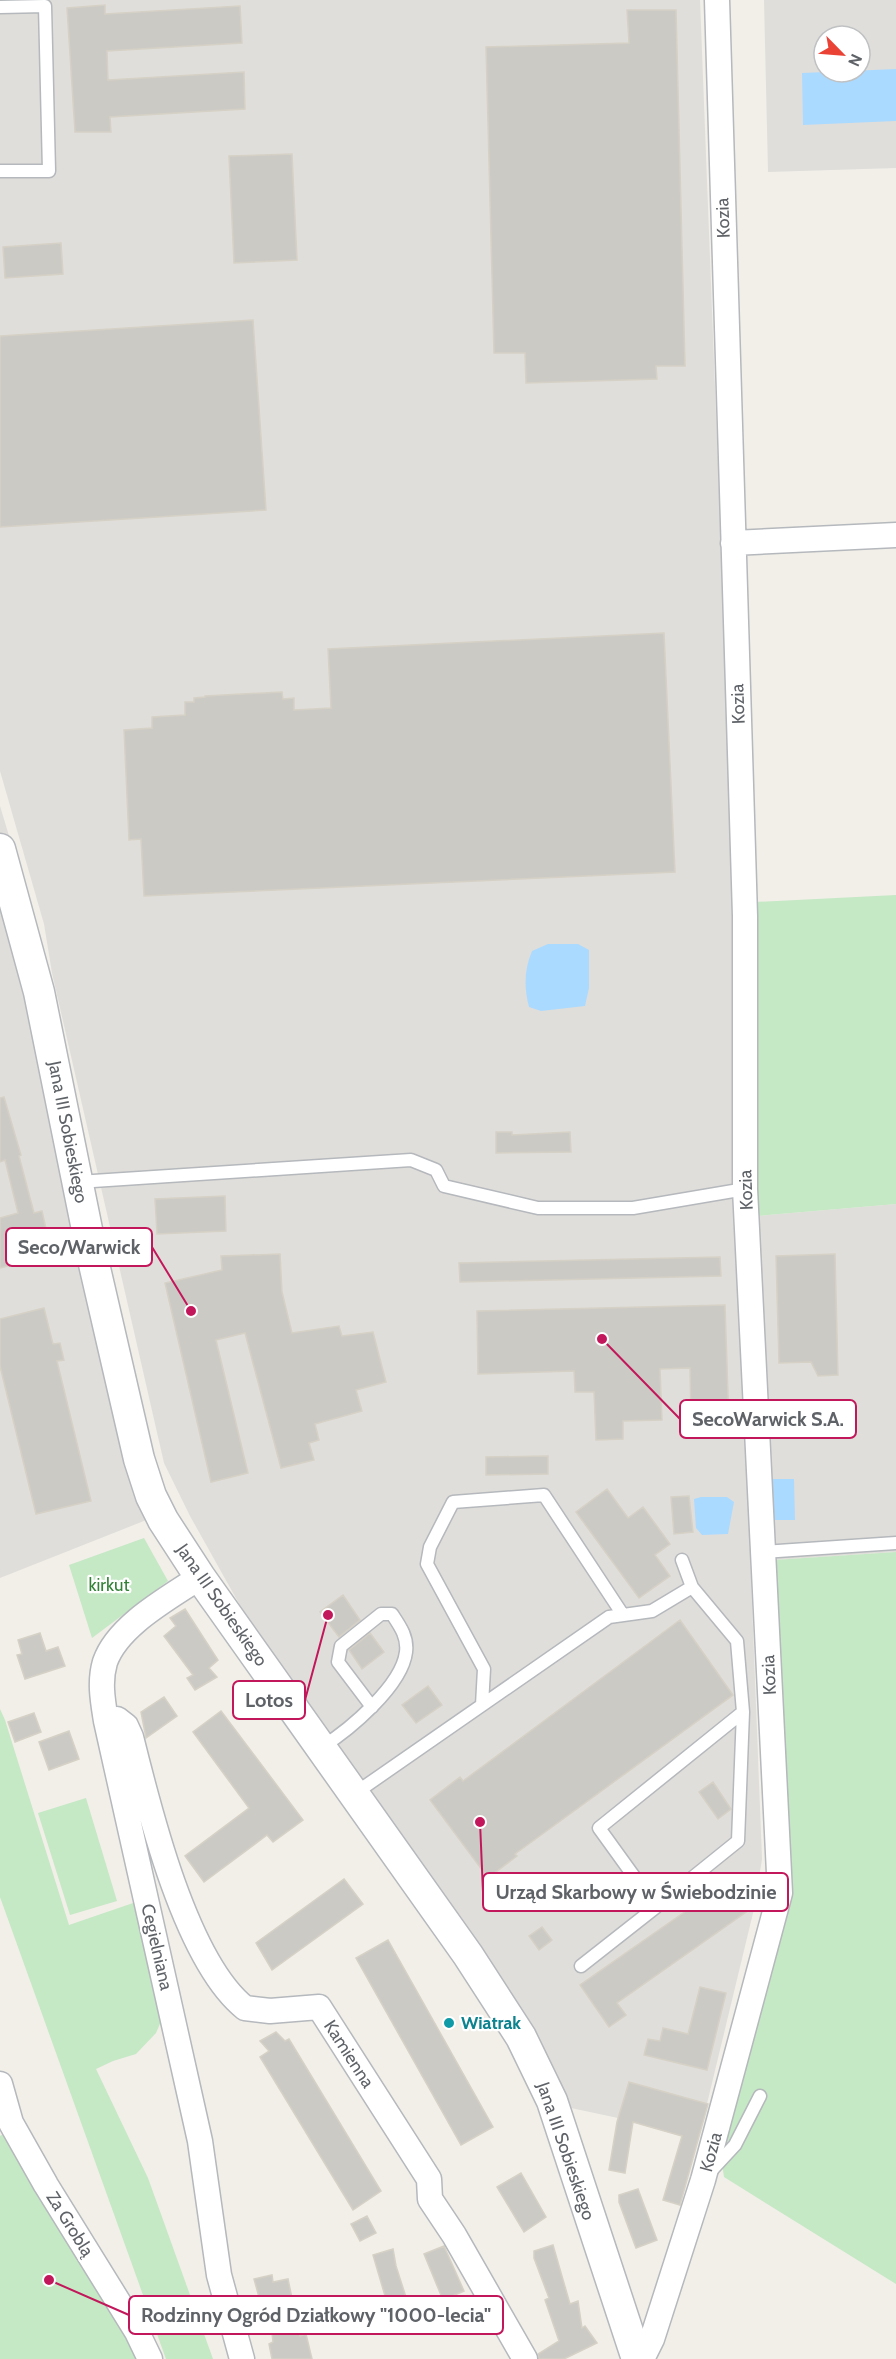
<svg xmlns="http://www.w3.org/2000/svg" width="896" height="2359" viewBox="0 0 896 2359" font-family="Cabin,sans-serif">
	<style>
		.industrial { fill: #e0deda; fill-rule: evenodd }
		.green { fill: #c5e8c5 }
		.water { fill: #aadaff }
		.building { fill: #cccac5; stroke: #d6d1c6; stroke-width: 1.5 }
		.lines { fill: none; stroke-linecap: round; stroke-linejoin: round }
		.service-casing { stroke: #b5b8bc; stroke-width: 15 }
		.minor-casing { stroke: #b5b8bc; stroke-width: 27 }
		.tertiary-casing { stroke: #b5b8bc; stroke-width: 33 }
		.service { stroke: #fff; stroke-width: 12 }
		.minor { stroke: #fff; stroke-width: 24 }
		.tertiary { stroke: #fff; stroke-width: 30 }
		.culture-dot { fill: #0f9aa8; stroke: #fff; stroke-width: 2 }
		.labels { text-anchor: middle; stroke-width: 4.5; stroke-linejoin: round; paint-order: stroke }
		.street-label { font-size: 18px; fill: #5f6368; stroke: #fff }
		.park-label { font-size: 18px; fill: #348238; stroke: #fff }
		.culture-label { font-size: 18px; font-weight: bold; fill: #0d838f; stroke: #fff; text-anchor: start }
		.leader { fill: none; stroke: #c2185b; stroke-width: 2 }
		.callout-dot { fill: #c2185b; stroke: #fff; stroke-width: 2 }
		.callout { fill: #fff; stroke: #c2185b; stroke-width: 2 }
		.callout-label { font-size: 20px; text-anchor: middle; font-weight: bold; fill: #5f6368 }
	</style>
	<rect width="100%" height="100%" fill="#f1efe8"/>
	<path class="industrial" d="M 0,0 L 700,0 L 735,904 L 740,1295 L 762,1859 L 754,1909 L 698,2141 L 618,2118 L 571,2108 L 530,2034 L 251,1625 L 190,1516 L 164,1463 L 52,973 L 44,924 L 0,771 Z
		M 764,0 L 896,0 L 896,168 L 768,172 ZM 824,36 L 860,36 L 860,72 L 824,72 Z
		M 0,806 L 39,935 L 74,1172 L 154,1517 L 0,1578 Z
		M 896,1204 L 896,1552 L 774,1560 L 757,1216 Z"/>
	<path class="green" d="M 896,895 L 896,1204 L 757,1216 L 755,902 Z
		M 144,1538 L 168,1581 L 92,1638 L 69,1565 Z
		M 896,1552 L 896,2284 L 724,2177 L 720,2150 L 785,1889 L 774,1560 Z
		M 0,1709 L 5,1720 L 69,1925 L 136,1902 L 165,2012 L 156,2033 L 136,2054 L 113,2061 L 96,2069 L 148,2178 L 213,2359 L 166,2359 L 0,1897 Z
		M 86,1798 L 117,1901 L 70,1915 L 38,1813 Z
		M 8,2131 L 143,2359 L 0,2359 L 0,2136 Z"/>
	<path class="water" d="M 896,69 L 896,121 L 803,125 L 802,73 Z
		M 548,944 L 578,944 L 589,950 L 589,988 L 585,1006 L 541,1011 L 529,1007 C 524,988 524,970 532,951 Z
		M 772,1479 L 794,1479 L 795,1520 L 773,1520 Z
		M 701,1497 L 727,1497 L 734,1502 L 728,1534 L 702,1535 L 696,1528 L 694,1499 Z"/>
	<path class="building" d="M 105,5 L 105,14 L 240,6 L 242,43 L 107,51 L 108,80 L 244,72 L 245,109 L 110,117 L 111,132 L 75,132 L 67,8 Z
		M 627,10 L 676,10 L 685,366 L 656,366 L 657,379 L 526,383 L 525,353 L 494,353 L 486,47 L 629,43 Z
		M 292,154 L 297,260 L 234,263 L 229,156 Z
		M 61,243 L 63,274 L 5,278 L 3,247 Z
		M 253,320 L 266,510 L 0,527 L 0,336 Z
		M 664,633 L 675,872 L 144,896 L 141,839 L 129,840 L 124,730 L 152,728 L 152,717 L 185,715 L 185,702 L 194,702 L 194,698 L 205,697 L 205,696 L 282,692 L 283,699 L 294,698 L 294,710 L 331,708 L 328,649 Z
		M 4,1097 L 21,1155 L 19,1156 L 34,1213 L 42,1211 L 52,1255 L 0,1268 L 0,1218 L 18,1213 L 5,1160 L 0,1162 L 0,1098 Z
		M 496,1132 L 512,1132 L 512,1135 L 570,1132 L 571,1152 L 496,1153 Z
		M 225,1196 L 226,1231 L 157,1234 L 155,1199 Z
		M 280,1254 L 282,1292 L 292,1333 L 339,1326 L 342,1336 L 373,1332 L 386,1382 L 356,1390 L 362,1411 L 315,1424 L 319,1440 L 309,1443 L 314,1460 L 281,1468 L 245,1333 L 216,1340 L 248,1473 L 211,1482 L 165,1283 L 222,1270 L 221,1256 Z
		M 835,1254 L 838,1375 L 818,1376 L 811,1362 L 779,1363 L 776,1256 Z
		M 720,1257 L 721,1276 L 460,1282 L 459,1263 Z
		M 725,1305 L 729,1425 L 691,1426 L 690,1368 L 660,1369 L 662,1420 L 623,1421 L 623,1439 L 596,1440 L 594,1392 L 575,1392 L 574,1371 L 478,1374 L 477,1311 Z
		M 44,1308 L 53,1344 L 60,1343 L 64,1360 L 57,1361 L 91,1501 L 36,1514 L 0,1366 L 0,1319 Z
		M 548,1456 L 548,1474 L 486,1475 L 486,1457 Z
		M 607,1489 L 628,1518 L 643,1507 L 670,1544 L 655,1555 L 670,1576 L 639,1598 L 576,1512 Z
		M 689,1496 L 693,1532 L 674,1534 L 671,1497 Z
		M 343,1595 L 360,1620 L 339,1637 L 320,1612 Z
		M 185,1609 L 218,1660 L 209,1668 L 217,1677 L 195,1690 L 187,1678 L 193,1675 L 164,1636 L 176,1626 L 170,1618 Z
		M 680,1620 L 733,1695 L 515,1854 L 517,1856 L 488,1878 L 430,1800 L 460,1777 L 463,1781 Z
		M 40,1633 L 46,1651 L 58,1647 L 65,1666 L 25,1679 L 17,1655 L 22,1654 L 18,1640 Z
		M 370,1633 L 384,1652 L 362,1669 L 349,1650 Z
		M 428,1686 L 442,1705 L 416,1723 L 402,1705 Z
		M 164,1697 L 177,1716 L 146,1738 L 141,1712 Z
		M 221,1711 L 303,1820 L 273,1842 L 267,1835 L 204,1882 L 185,1856 L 249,1808 L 193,1732 Z
		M 34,1713 L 41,1732 L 15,1742 L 8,1722 Z
		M 69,1731 L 79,1759 L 49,1770 L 39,1742 Z
		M 713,1782 L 731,1809 L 718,1819 L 699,1792 Z
		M 344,1879 L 363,1904 L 272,1970 L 256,1943 Z
		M 729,1881 L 749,1910 L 617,2003 L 626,2015 L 609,2027 L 580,1985 Z
		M 542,1927 L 552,1940 L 539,1950 L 529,1936 Z
		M 388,1940 L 493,2127 L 461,2145 L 356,1958 Z
		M 700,1987 L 726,1993 L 707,2070 L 644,2055 L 648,2039 L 660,2041 L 663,2028 L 688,2034 Z
		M 276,2032 L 285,2041 L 289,2039 L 381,2191 L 353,2210 L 260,2057 L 269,2051 L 260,2041 Z
		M 629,2082 L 708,2104 L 680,2205 L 663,2200 L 682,2136 L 633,2122 L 625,2173 L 609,2170 L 617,2122 Z
		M 521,2173 L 546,2217 L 524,2232 L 497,2187 Z
		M 638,2189 L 657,2240 L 636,2248 L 619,2202 L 619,2195 Z
		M 367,2216 L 376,2233 L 360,2241 L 351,2224 Z
		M 553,2245 L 570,2304 L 578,2301 L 582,2328 L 585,2326 L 597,2343 L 564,2359 L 539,2359 L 538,2354 L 559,2341 L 545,2300 L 549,2298 L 534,2258 L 534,2251 Z
		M 444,2246 L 464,2291 L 443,2300 L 424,2254 Z
		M 393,2249 L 396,2266 L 413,2319 L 383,2327 L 375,2312 L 388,2306 L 373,2255 Z
		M 272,2275 L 273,2282 L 288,2279 L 293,2303 L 286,2306 L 300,2336 L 306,2334 L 312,2359 L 272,2359 L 269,2344 L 273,2342 L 269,2307 L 262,2308 L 254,2279 Z"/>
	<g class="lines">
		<g class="service-casing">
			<path id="service" d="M 0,7 L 45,6 L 49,171 L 0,171
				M 78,1182 L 411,1160 L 436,1170 L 444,1186 L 538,1208 L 633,1208 L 745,1189
				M 763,1552 L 896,1543
				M 682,1560 L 692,1587
				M 482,1705 L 484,1669 L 427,1564 L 430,1547 L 453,1502 L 544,1495 L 623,1615
				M 322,1747 C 349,1730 402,1686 406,1652 C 408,1637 400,1626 392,1614 L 381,1614 L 341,1646 L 338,1662 L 372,1707
				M 354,1794 L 609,1617 L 652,1611 L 692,1587 L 737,1641 L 743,1712 L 599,1828 L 656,1907 L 738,1841 L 743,1712
				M 581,1966 L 656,1907
				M 710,2172 L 735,2145 L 760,2096"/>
		</g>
		<g class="minor-casing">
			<path id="minor" d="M 733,543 L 896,535
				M 200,1577 C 169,1598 118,1625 105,1662 C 99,1682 103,1702 106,1721 L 200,2141 L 219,2275 L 242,2359
				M 106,1721 L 117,1719 L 126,1726 L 131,1737 C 149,1810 186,1961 245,2008 L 270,2011 L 319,2007 L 429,2179 L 430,2199 L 454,2235 L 525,2359
				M 0,2084 L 11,2123 L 46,2185 L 137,2332 L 150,2359
				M 642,2359 L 652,2339 L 703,2180 L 780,1893 L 745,1189 L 745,916 L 717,0"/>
		</g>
		<g class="tertiary-casing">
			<path id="tertiary" d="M 0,849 L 39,992 L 94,1264 L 139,1459 L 151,1496 L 163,1520 L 200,1577 L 468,1955 L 521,2037 L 552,2101 L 637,2359"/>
		</g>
		<use href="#service" class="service"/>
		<use href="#minor" class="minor"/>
		<use href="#tertiary" class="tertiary"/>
	</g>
	<circle class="culture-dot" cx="449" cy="2023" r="6"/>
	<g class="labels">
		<g class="street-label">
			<text transform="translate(723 218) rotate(-92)" y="6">Kozia</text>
			<text transform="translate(738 704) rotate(-92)" y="6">Kozia</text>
			<text transform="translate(68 1132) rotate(79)" y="6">Jana III Sobieskiego</text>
			<text transform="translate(746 1190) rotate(-92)" y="6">Kozia</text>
			<text transform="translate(222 1605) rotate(55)" y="6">Jana III Sobieskiego</text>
			<text transform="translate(769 1675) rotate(-93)" y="6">Kozia</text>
			<text transform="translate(157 1947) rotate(77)" y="6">Cegielniana</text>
			<text transform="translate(349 2054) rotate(57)" y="6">Kamienna</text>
			<text transform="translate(566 2151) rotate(71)" y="6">Jana III Sobieskiego</text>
			<text transform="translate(711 2152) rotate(-75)" y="6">Kozia</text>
			<text transform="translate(70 2224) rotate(58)" y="6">Za Groblą</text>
		</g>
		<g class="park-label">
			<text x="109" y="1591">kirkut</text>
		</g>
		<g class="culture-label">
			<text x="461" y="2029">Wiatrak</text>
		</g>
	</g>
	<path class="leader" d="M191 1311L152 1247M602 1339L680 1419M328 1615L305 1700M480 1822L483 1892M49 2280L129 2315"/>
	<g class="callout-dot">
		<circle cx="191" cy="1311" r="6"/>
		<circle cx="602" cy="1339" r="6"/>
		<circle cx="328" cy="1615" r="6"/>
		<circle cx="480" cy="1822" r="6"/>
		<circle cx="49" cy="2280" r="6"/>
	</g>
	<g class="callout">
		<rect x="6" y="1228" width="146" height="38" rx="6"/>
		<rect x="680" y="1400" width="176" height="38" rx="6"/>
		<rect x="233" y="1681" width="72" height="38" rx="6"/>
		<rect x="483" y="1873" width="305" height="38" rx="6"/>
		<rect x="129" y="2296" width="374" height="38" rx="6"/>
	</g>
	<g class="callout-label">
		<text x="79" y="1254">Seco/Warwick</text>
		<text x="768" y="1426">SecoWarwick S.A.</text>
		<text x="269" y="1707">Lotos</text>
		<text x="636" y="1899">Urząd Skarbowy w Świebodzinie</text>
		<text x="316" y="2322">Rodzinny Ogród Działkowy "1000-lecia"</text>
	</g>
	<g transform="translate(842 54) rotate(115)"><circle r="28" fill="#ffffff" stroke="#bfc1c3" stroke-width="1.5"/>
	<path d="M0-4.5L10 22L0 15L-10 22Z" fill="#ea4335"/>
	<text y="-9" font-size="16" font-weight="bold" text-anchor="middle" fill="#5f6368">N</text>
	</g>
</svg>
